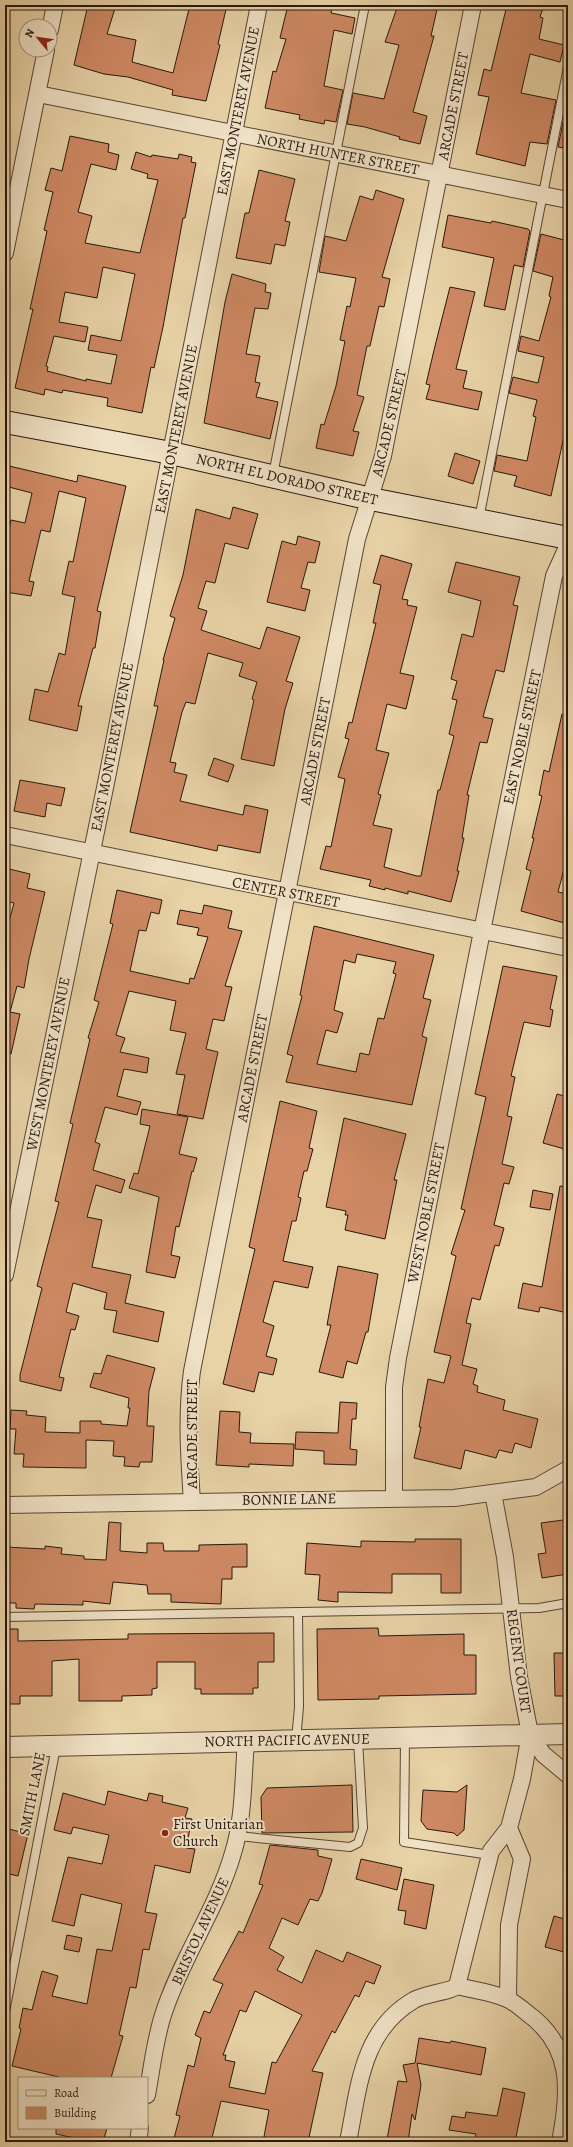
<svg xmlns="http://www.w3.org/2000/svg" width="573" height="2147" viewBox="0 0 573 2147" font-family="Alegreya,serif">
	<style>
		.building { fill: #cf8a64; stroke: #28170f; fill-rule: evenodd }
		.lines { fill: none; stroke-linecap: round; stroke-linejoin: round }
		.service-casing { stroke: #584635; stroke-width: 10 }
		.minor-casing { stroke: #584635; stroke-width: 18 }
		.tertiary-casing { stroke: #584635; stroke-width: 22 }
		.secondary-casing { stroke: #28170f; stroke-width: 24 }
		.service { stroke: #f0e2c6; stroke-width: 8 }
		.minor { stroke: #f0e2c6; stroke-width: 16 }
		.tertiary { stroke: #f0e2c6; stroke-width: 20 }
		.secondary { stroke: #f0e2c6; stroke-width: 22 }
		.poi-dot { fill: #8f2418; stroke: #f0e2c6; stroke-width: 1.5 }
		.labels { text-anchor: middle; stroke-width: 4; stroke-linejoin: round; paint-order: stroke }
		.street-label { font-size: 15px; fill: #28170f; stroke: #f0e2c6 }
		.poi-label { font-size: 15px; fill: #28170f; stroke: #f0e2c6; text-anchor: start }
	</style>
	<rect width="100%" height="100%" fill="#e8d3a7"/>
	<filter id="stains"><feTurbulence type="fractalNoise" baseFrequency=".005" numOctaves="4"/><feColorMatrix values="0 0 0 0 .2 0 0 0 0 .09 0 0 0 0 .02 0 0 0 .5 -.17"/></filter>
	<radialGradient id="worn" r=".72"><stop offset=".6" stop-color="#630" stop-opacity="0"/><stop offset="1" stop-color="#630" stop-opacity=".3"/></radialGradient>
	<path class="building" d="M 88,5 L 116,5 L 107,34 L 136,40 L 132,62 L 173,73 L 190,5 L 227,5 L 218,44 L 220,45 L 206,101 L 172,95 L 173,90 L 128,77 L 104,74 L 74,65 Z
		M 288,5 L 333,5 L 331,13 L 355,18 L 352,34 L 334,30 L 324,86 L 343,90 L 336,122 L 325,120 L 324,124 L 299,119 L 300,115 L 265,108 L 273,71 L 276,72 L 286,39 L 280,38 Z
		M 398,5 L 438,5 L 431,36 L 434,36 L 413,112 L 427,116 L 420,144 L 399,139 L 400,137 L 365,127 L 347,124 L 353,93 L 384,99 L 399,45 L 385,42 Z
		M 507,5 L 544,5 L 540,17 L 543,18 L 539,39 L 564,45 L 560,62 L 530,54 L 521,93 L 556,100 L 547,144 L 530,142 L 525,166 L 476,154 L 489,97 L 478,95 L 484,69 L 491,71 Z
		M 567,103 L 568,103 L 568,149 L 558,147 Z
		M 70,136 L 109,144 L 108,152 L 119,155 L 116,170 L 91,164 L 78,212 L 92,216 L 85,243 L 140,253 L 158,180 L 147,178 L 148,174 L 131,169 L 136,152 L 151,157 L 152,155 L 178,159 L 179,154 L 192,157 L 191,162 L 196,163 L 185,218 L 183,218 L 163,327 L 154,368 L 151,367 L 142,413 L 107,406 L 108,398 L 63,390 L 62,393 L 45,389 L 44,395 L 15,388 L 33,309 L 30,309 L 47,231 L 44,230 L 53,192 L 45,190 L 51,168 L 62,171 ZM 103,267 L 135,274 L 121,341 L 91,335 L 88,350 L 117,355 L 111,384 L 86,379 L 86,381 L 47,371 L 48,367 L 46,366 L 54,336 L 85,342 L 88,327 L 59,322 L 65,292 L 97,298 Z
		M 259,170 L 295,179 L 285,221 L 290,222 L 285,246 L 275,244 L 271,264 L 236,258 L 245,213 L 249,213 Z
		M 376,190 L 404,199 L 382,277 L 390,279 L 384,307 L 379,306 L 370,346 L 367,346 L 357,395 L 364,397 L 353,431 L 359,432 L 353,456 L 316,448 L 321,424 L 324,425 L 336,386 L 345,341 L 340,340 L 347,306 L 350,307 L 356,278 L 319,272 L 325,236 L 346,241 L 360,196 L 373,200 Z
		M 448,215 L 491,223 L 492,221 L 528,229 L 530,231 L 523,267 L 514,265 L 505,310 L 484,306 L 494,258 L 442,247 Z
		M 541,234 L 568,241 L 568,418 L 551,496 L 514,486 L 517,476 L 494,471 L 497,455 L 527,461 L 536,417 L 533,416 L 537,400 L 509,393 L 513,377 L 538,383 L 544,357 L 518,351 L 521,336 L 539,341 L 551,297 L 549,296 L 553,277 L 533,271 Z
		M 232,274 L 266,284 L 265,292 L 271,293 L 268,309 L 255,308 L 246,354 L 260,356 L 255,382 L 260,383 L 256,397 L 278,402 L 270,439 L 204,423 L 225,302 Z
		M 450,287 L 475,292 L 456,369 L 467,371 L 463,388 L 482,392 L 478,410 L 426,399 L 430,385 L 426,384 L 435,346 Z
		M 455,453 L 480,461 L 473,484 L 448,476 Z
		M 5,465 L 77,482 L 78,475 L 126,486 L 97,611 L 101,612 L 95,648 L 93,648 L 78,706 L 82,706 L 77,731 L 29,720 L 35,689 L 48,692 L 59,653 L 65,655 L 75,597 L 62,594 L 69,561 L 73,562 L 86,498 L 59,491 L 50,532 L 41,530 L 29,581 L 34,582 L 31,596 L 5,592 L 5,547 L 11,520 L 25,523 L 32,493 L 5,486 Z
		M 233,507 L 258,514 L 248,549 L 225,543 L 215,583 L 206,581 L 198,608 L 207,611 L 201,630 L 260,649 L 267,627 L 300,637 L 286,681 L 293,683 L 285,709 L 274,766 L 241,759 L 254,700 L 252,699 L 257,682 L 239,676 L 243,663 L 208,653 L 195,704 L 186,702 L 182,712 L 170,762 L 176,763 L 174,772 L 187,775 L 180,801 L 243,815 L 245,805 L 268,810 L 260,853 L 218,845 L 217,851 L 130,832 L 158,706 L 154,706 L 164,660 L 163,660 L 175,618 L 170,616 L 183,575 L 196,509 L 230,519 Z
		M 298,536 L 320,542 L 315,563 L 308,562 L 301,588 L 310,590 L 305,611 L 267,602 L 282,541 L 296,545 Z
		M 381,555 L 412,564 L 402,599 L 408,600 L 407,605 L 417,607 L 400,673 L 414,676 L 406,709 L 387,704 L 376,750 L 389,753 L 378,794 L 381,795 L 373,825 L 392,829 L 384,867 L 417,876 L 421,876 L 438,790 L 440,790 L 454,736 L 449,734 L 457,700 L 452,699 L 457,681 L 451,679 L 462,634 L 473,637 L 481,601 L 448,592 L 456,562 L 520,577 L 513,605 L 518,606 L 504,672 L 496,670 L 483,717 L 493,719 L 487,743 L 480,742 L 467,795 L 469,795 L 462,838 L 464,838 L 457,871 L 459,871 L 451,902 L 408,891 L 408,894 L 385,888 L 385,890 L 369,886 L 371,880 L 320,869 L 326,846 L 331,847 L 345,779 L 338,777 L 349,739 L 345,738 L 349,722 L 352,723 L 376,623 L 373,623 L 381,585 L 373,583 Z
		M 562,714 L 568,715 L 568,854 L 558,892 L 568,894 L 568,924 L 521,911 L 531,871 L 526,869 L 534,838 L 532,838 L 542,796 L 539,795 L 544,770 L 549,772 Z
		M 214,758 L 234,765 L 228,782 L 208,775 Z
		M 20,780 L 65,788 L 61,806 L 47,803 L 45,817 L 14,811 Z
		M 5,868 L 30,874 L 27,888 L 45,892 L 29,959 L 24,988 L 17,986 L 10,1012 L 20,1014 L 11,1054 L 5,1054 L 5,936 L 14,903 L 5,901 Z
		M 117,890 L 162,900 L 159,914 L 151,912 L 146,931 L 139,930 L 130,971 L 189,984 L 190,978 L 194,979 L 208,937 L 197,935 L 199,928 L 177,924 L 180,910 L 202,914 L 204,905 L 232,911 L 228,928 L 242,931 L 225,986 L 232,987 L 224,1021 L 213,1019 L 206,1049 L 218,1052 L 203,1119 L 177,1114 L 185,1075 L 176,1074 L 186,1033 L 170,1030 L 176,1001 L 129,991 L 116,1035 L 125,1038 L 120,1052 L 149,1058 L 147,1073 L 124,1069 L 117,1096 L 141,1102 L 137,1115 L 105,1107 L 95,1142 L 100,1144 L 93,1170 L 125,1180 L 121,1193 L 96,1185 L 87,1217 L 102,1220 L 92,1267 L 131,1275 L 125,1303 L 164,1312 L 158,1342 L 113,1332 L 117,1311 L 104,1309 L 107,1293 L 73,1283 L 66,1312 L 79,1316 L 75,1330 L 71,1329 L 59,1377 L 64,1378 L 61,1391 L 20,1381 L 20,1375 L 42,1288 L 37,1286 L 59,1202 L 55,1201 L 73,1124 L 70,1123 L 90,1039 L 88,1038 L 99,1002 L 94,1000 L 113,924 L 110,923 Z
		M 314,926 L 434,955 L 423,998 L 431,1000 L 422,1036 L 427,1038 L 412,1105 L 286,1082 L 293,1056 L 287,1054 L 302,996 L 300,995 ZM 357,954 L 396,962 L 393,973 L 396,974 L 384,1019 L 378,1018 L 369,1055 L 360,1053 L 356,1072 L 317,1064 L 326,1030 L 337,1033 L 343,1013 L 334,1010 L 344,960 L 355,963 Z
		M 503,966 L 557,976 L 550,1009 L 553,1010 L 550,1027 L 524,1022 L 511,1076 L 515,1077 L 507,1116 L 512,1117 L 502,1164 L 514,1167 L 509,1184 L 504,1183 L 494,1225 L 504,1228 L 499,1246 L 495,1245 L 480,1300 L 472,1298 L 466,1323 L 471,1324 L 462,1365 L 477,1369 L 473,1384 L 478,1386 L 477,1392 L 505,1400 L 503,1410 L 538,1419 L 531,1448 L 515,1443 L 512,1453 L 499,1450 L 496,1458 L 465,1450 L 461,1469 L 414,1458 L 421,1427 L 419,1427 L 428,1379 L 444,1383 L 451,1356 L 434,1352 L 456,1256 L 451,1254 L 465,1210 L 461,1209 L 486,1097 L 475,1094 Z
		M 557,1094 L 568,1097 L 568,1150 L 543,1143 Z
		M 280,1101 L 317,1111 L 309,1148 L 313,1149 L 307,1171 L 304,1171 L 298,1197 L 301,1198 L 296,1221 L 292,1221 L 283,1261 L 313,1267 L 308,1288 L 274,1281 L 263,1322 L 274,1326 L 266,1356 L 277,1359 L 273,1375 L 259,1372 L 254,1392 L 223,1384 L 255,1249 L 249,1247 Z
		M 142,1109 L 188,1117 L 179,1154 L 197,1158 L 193,1172 L 192,1171 L 179,1227 L 176,1226 L 171,1255 L 180,1257 L 175,1278 L 146,1272 L 159,1197 L 129,1188 L 134,1173 L 138,1174 L 150,1126 L 140,1124 Z
		M 344,1118 L 406,1134 L 394,1180 L 397,1180 L 385,1239 L 345,1230 L 348,1215 L 345,1215 L 346,1211 L 326,1207 Z
		M 560,1186 L 568,1187 L 568,1313 L 540,1307 L 539,1312 L 518,1308 L 523,1283 L 542,1287 Z
		M 533,1190 L 553,1194 L 550,1210 L 530,1207 Z
		M 338,1266 L 378,1274 L 368,1332 L 366,1332 L 357,1364 L 347,1361 L 343,1378 L 319,1372 L 331,1325 L 327,1325 Z
		M 107,1355 L 155,1368 L 149,1391 L 147,1426 L 154,1426 L 152,1462 L 140,1462 L 139,1467 L 124,1466 L 125,1457 L 113,1456 L 114,1441 L 86,1440 L 86,1468 L 23,1467 L 24,1454 L 14,1454 L 16,1429 L 10,1429 L 11,1410 L 27,1411 L 26,1415 L 46,1417 L 45,1432 L 80,1433 L 80,1421 L 101,1421 L 101,1424 L 127,1426 L 130,1408 L 128,1408 L 129,1398 L 90,1387 L 94,1373 L 101,1374 Z
		M 340,1402 L 357,1403 L 356,1419 L 352,1419 L 350,1449 L 357,1450 L 356,1465 L 324,1464 L 324,1451 L 295,1449 L 296,1432 L 338,1433 Z
		M 220,1411 L 240,1412 L 239,1432 L 251,1433 L 250,1443 L 294,1444 L 293,1466 L 249,1464 L 249,1467 L 216,1465 Z
		M 563,1520 L 568,1551 L 568,1574 L 542,1578 L 538,1554 L 546,1553 L 541,1523 Z
		M 109,1522 L 121,1523 L 120,1551 L 147,1553 L 147,1543 L 163,1543 L 164,1551 L 199,1551 L 199,1545 L 247,1544 L 247,1567 L 232,1567 L 232,1579 L 222,1579 L 221,1604 L 171,1602 L 171,1594 L 148,1594 L 147,1585 L 113,1582 L 110,1604 L 83,1601 L 83,1605 L 35,1604 L 34,1609 L 16,1608 L 16,1603 L 5,1603 L 5,1547 L 45,1549 L 45,1546 L 62,1548 L 61,1554 L 84,1556 L 84,1559 L 106,1560 Z
		M 415,1539 L 461,1539 L 461,1593 L 441,1593 L 441,1574 L 392,1574 L 392,1593 L 338,1592 L 338,1602 L 318,1600 L 320,1575 L 305,1574 L 307,1543 L 361,1547 L 361,1541 L 415,1542 Z
		M 378,1628 L 379,1636 L 464,1634 L 464,1655 L 476,1655 L 476,1694 L 379,1696 L 379,1699 L 318,1700 L 317,1629 Z
		M 5,1629 L 18,1629 L 18,1641 L 128,1639 L 128,1634 L 274,1633 L 274,1662 L 258,1662 L 258,1688 L 253,1688 L 253,1694 L 201,1694 L 201,1689 L 195,1689 L 195,1662 L 157,1662 L 157,1688 L 152,1689 L 152,1695 L 122,1696 L 122,1701 L 79,1701 L 79,1659 L 52,1661 L 52,1696 L 20,1696 L 20,1704 L 5,1704 Z
		M 554,1653 L 568,1653 L 568,1696 L 555,1696 Z
		M 352,1785 L 353,1832 L 262,1833 L 261,1797 L 267,1788 Z
		M 467,1785 L 464,1830 L 457,1836 L 454,1833 L 427,1829 L 421,1821 L 423,1790 L 457,1792 Z
		M 108,1791 L 147,1801 L 149,1793 L 163,1796 L 162,1802 L 188,1808 L 185,1818 L 192,1819 L 186,1848 L 195,1849 L 190,1873 L 155,1865 L 145,1912 L 157,1914 L 149,1950 L 143,1949 L 136,1988 L 130,1987 L 119,2035 L 123,2036 L 111,2078 L 63,2078 L 12,2066 L 21,2029 L 19,2028 L 23,2008 L 32,2010 L 42,1971 L 58,1976 L 52,1996 L 87,2004 L 97,1949 L 112,1951 L 122,1904 L 81,1894 L 74,1926 L 52,1921 L 68,1857 L 102,1864 L 109,1835 L 73,1827 L 71,1834 L 54,1830 L 63,1793 L 105,1805 Z
		M 5,1828 L 28,1834 L 18,1876 L 5,1873 Z
		M 270,1845 L 318,1850 L 318,1856 L 332,1859 L 322,1893 L 318,1901 L 310,1899 L 298,1925 L 282,1918 L 269,1948 L 284,1957 L 277,1970 L 302,1983 L 316,1950 L 343,1962 L 347,1952 L 381,1966 L 374,1984 L 366,1981 L 359,1997 L 355,1995 L 335,2033 L 332,2031 L 312,2071 L 323,2073 L 308,2142 L 263,2142 L 269,2110 L 221,2101 L 211,2142 L 173,2142 L 180,2116 L 176,2115 L 188,2065 L 194,2067 L 201,2038 L 195,2035 L 204,2011 L 210,2013 L 223,1984 L 213,1980 L 239,1931 L 243,1933 L 263,1885 L 259,1884 ZM 255,1991 L 302,2015 L 276,2063 L 272,2062 L 265,2094 L 229,2087 L 235,2062 L 225,2060 L 226,2055 L 223,2055 L 240,2010 L 246,2012 Z
		M 361,1859 L 402,1868 L 397,1890 L 356,1879 Z
		M 404,1879 L 434,1885 L 426,1929 L 404,1924 L 406,1911 L 398,1910 Z
		M 554,1916 L 568,1920 L 568,1953 L 545,1947 Z
		M 67,1935 L 82,1938 L 79,1952 L 64,1949 Z
		M 419,2038 L 450,2043 L 451,2041 L 486,2048 L 481,2075 L 417,2063 L 421,2085 L 415,2120 L 412,2114 L 408,2142 L 387,2139 L 398,2081 L 407,2082 L 403,2065 L 415,2063 Z
		M 503,2088 L 525,2093 L 515,2142 L 474,2142 L 476,2134 L 449,2130 L 452,2116 L 465,2118 L 466,2112 L 497,2116 Z
		M 56,2128 L 107,2128 L 103,2142 L 92,2142 L 56,2134 Z"/>
	<g class="lines">
		<g class="service-casing">
			<path id="service" d="M 273,475 L 365,5
				M 479,519 L 568,67
				M 5,1617 L 539,1608 L 568,1603
				M 405,1738 L 404,1842 L 490,1855
				M 296,1740 L 299,1707 L 298,1612
				M 237,1836 L 350,1847 L 358,1843 L 363,1828 L 358,1739
				M 5,2012 L 56,1747"/>
		</g>
		<g class="minor-casing">
			<path id="minor" d="M 50,30 L 55,5
				M 38,94 L 568,200
				M 5,253 L 46,50
				M 5,835 L 568,948
				M 5,1275 L 106,783 L 259,5
				M 493,1493 L 505,1557 L 519,1677 L 530,1734 L 522,1779 L 509,1828
				M 394,1498 L 394,1387 L 398,1358 L 482,931 L 554,576 L 568,545
				M 192,1501 C 189,1458 186,1414 192,1371 L 357,539 L 383,456 L 473,5
				M 5,1505 L 454,1498 L 536,1487 L 568,1469
				M 530,1734 L 543,1754 L 568,1775
				M 457,1986 L 491,1851 L 509,1828 L 522,1859 L 509,1925 L 508,1999
				M 457,1986 C 473,1990 492,1992 507,1999 C 514,2002 521,2008 527,2013 C 573,2046 570,2091 560,2142
				M 147,2095 C 152,2068 155,2038 164,2012 C 182,1957 217,1909 233,1853 C 244,1818 243,1778 246,1741
				M 138,2142 L 140,2128
				M 348,2142 C 359,2088 361,2031 414,2000 C 425,1994 452,1991 457,1986"/>
		</g>
		<g class="tertiary-casing">
			<path id="tertiary" d="M 5,1747 L 568,1734"/>
		</g>
		<g class="secondary-casing">
			<path id="secondary" d="M 5,422 L 171,453 L 371,499 L 568,538"/>
		</g>
		<use href="#service" class="service"/>
		<use href="#minor" class="minor"/>
		<use href="#tertiary" class="tertiary"/>
		<use href="#secondary" class="secondary"/>
	</g>
	<circle class="poi-dot" cx="165" cy="1833" r="4"/>
	<g class="labels">
		<g class="street-label">
			<text transform="translate(453 106) rotate(-79)" y="5">ARCADE STREET</text>
			<text transform="translate(238 111) rotate(-79)" y="5">EAST MONTEREY AVENUE</text>
			<text transform="translate(338 154) rotate(11)" y="5">NORTH HUNTER STREET</text>
			<text transform="translate(389 423) rotate(-77)" y="5">ARCADE STREET</text>
			<text transform="translate(176 429) rotate(-79)" y="5">EAST MONTEREY AVENUE</text>
			<text transform="translate(287 479) rotate(13)" y="5">NORTH EL DORADO STREET</text>
			<text transform="translate(522 737) rotate(-78)" y="5">EAST NOBLE STREET</text>
			<text transform="translate(112 747) rotate(-79)" y="5">EAST MONTEREY AVENUE</text>
			<text transform="translate(315 751) rotate(-79)" y="5">ARCADE STREET</text>
			<text transform="translate(286 892) rotate(11)" y="5">CENTER STREET</text>
			<text transform="translate(48 1064) rotate(-79)" y="5">WEST MONTEREY AVENUE</text>
			<text transform="translate(252 1068) rotate(-79)" y="5">ARCADE STREET</text>
			<text transform="translate(426 1213) rotate(-79)" y="5">WEST NOBLE STREET</text>
			<text transform="translate(192 1434) rotate(-90)" y="5">ARCADE STREET</text>
			<text transform="translate(289 1499) rotate(-1)" y="5">BONNIE LANE</text>
			<text transform="translate(519 1661) rotate(82)" y="5">REGENT COURT</text>
			<text transform="translate(287 1740) rotate(-1)" y="5">NORTH PACIFIC AVENUE</text>
			<text transform="translate(32 1794) rotate(-79)" y="5">SMITH LANE</text>
			<text transform="translate(200 1931) rotate(-65)" y="5">BRISTOL AVENUE</text>
		</g>
		<g class="poi-label">
			<text x="173" y="1829">First Unitarian<tspan x="173" dy="17">Church</tspan></text>
		</g>
	</g>
	<rect width="573" height="2147" fill="none" stroke="#e8d3a7" stroke-width="20"/>
	<rect x="6" y="6" width="561" height="2135" fill="none" stroke="#28170f" stroke-width="2"/>
	<rect x="10" y="10" width="553" height="2127" fill="none" stroke="#28170f"/>
	<rect x="18" y="2077" width="130" height="52" fill="#f0e2c6" stroke="#a0917d"/>
	<rect x="26" y="2090" width="20" height="6" fill="#f0e2c6" stroke="#a0917d"/>
	<text x="54" y="2097" font-size="12" fill="#28170f">Road</text>
	<rect x="26" y="2107" width="20" height="12" fill="#cf8a64" stroke="#a0917d"/>
	<text x="54" y="2117" font-size="12" fill="#28170f">Building</text>
	<g transform="translate(38 38) rotate(299)"><circle r="19" fill="#f0e2c6" stroke="#a0917d"/>
	<path d="M0-3L7 15L0 10L-7 15Z" fill="#8f2418"/>
	<text y="-6" font-size="11" font-weight="bold" text-anchor="middle" fill="#28170f">N</text>
	</g>
	<rect width="100%" height="100%" filter="url(#stains)"/>
	<rect width="100%" height="100%" fill="url(#worn)"/>
</svg>
